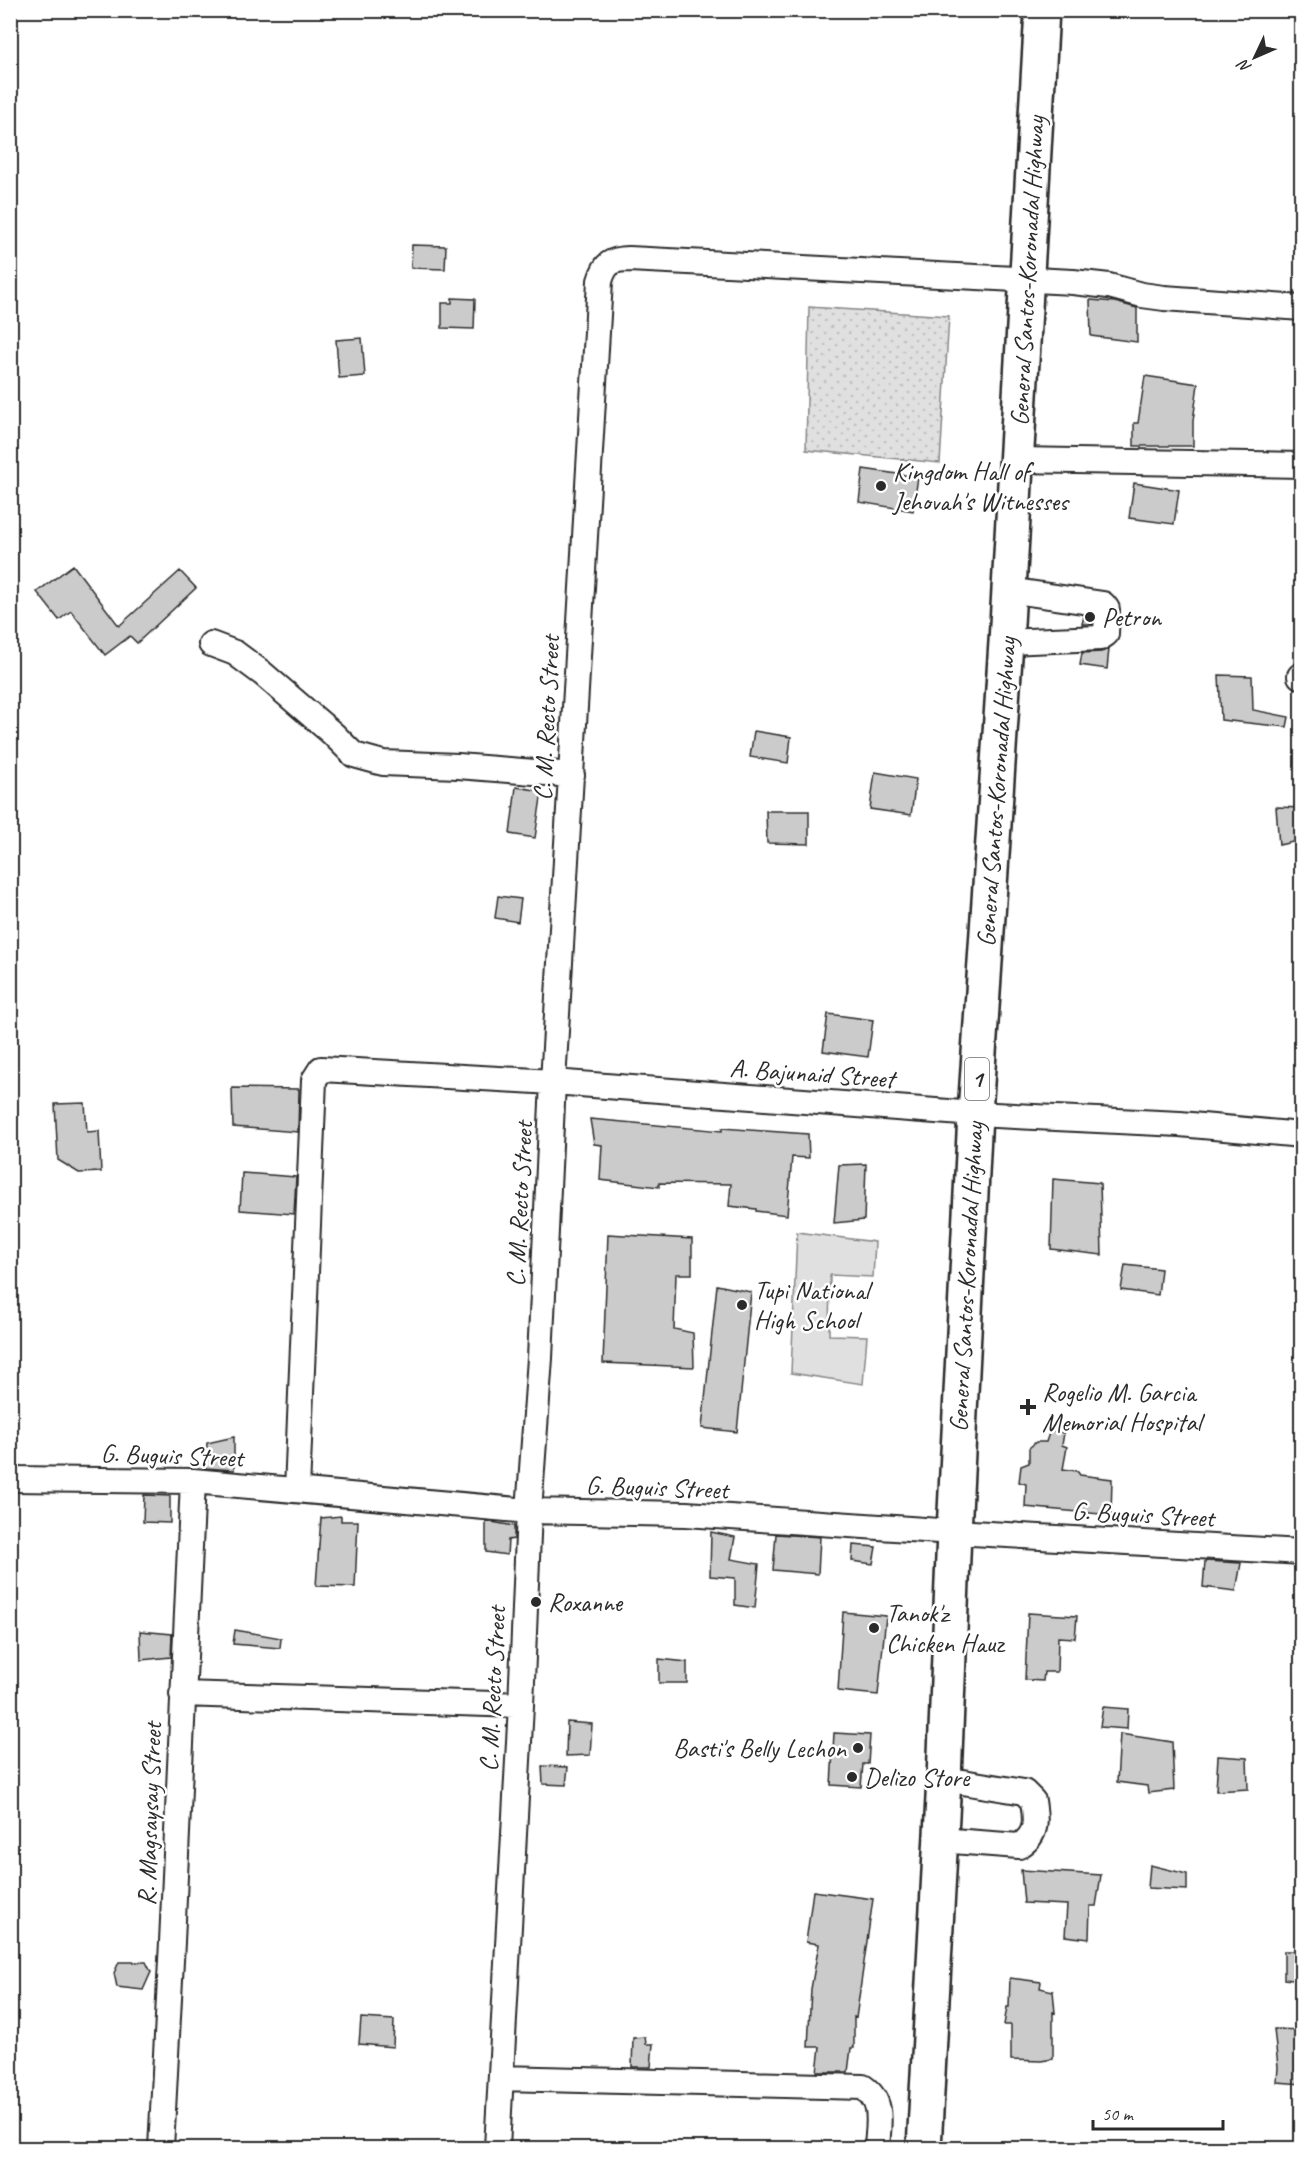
<svg xmlns="http://www.w3.org/2000/svg" width="1312" height="2159" viewBox="0 0 1312 2159" font-family="Caveat,sans-serif">
	<style>
		.grass { fill: url(#grass-dots); stroke: #868686; stroke-width: 1.5 }
		.garden { fill: #e0e0e0; stroke: #868686; stroke-width: 1.5 }
		.building { fill: #cbcbcb; stroke: #2b2b2b; stroke-width: 1.5 }
		.lines { fill: none; stroke-linecap: round; stroke-linejoin: round }
		.minor-casing { stroke: #2b2b2b; stroke-width: 28 }
		.highway-casing { stroke: #2b2b2b; stroke-width: 38 }
		.minor { stroke: #fff; stroke-width: 24 }
		.highway { stroke: #fff; stroke-width: 33 }
		.poi-dot { fill: #2b2b2b; stroke: #fff; stroke-width: 2 }
		.labels { text-anchor: middle; stroke-width: 5; stroke-linejoin: round; paint-order: stroke }
		.shield { fill: #fff; stroke: #6b6b6b; stroke-width: 1.5 }
		.shield-label { font-size: 24px; font-weight: bold; fill: #2b2b2b }
		.street-label { font-size: 26px; fill: #2b2b2b; stroke: #fff }
		.poi-label { font-size: 26px; fill: #2b2b2b; stroke: #fff; text-anchor: start }
	</style>
	<defs>
		<pattern id="grass-dots" width="8" height="8" patternUnits="userSpaceOnUse" patternTransform="scale(1.5)"><rect width="8" height="8" fill="#e0e0e0"/><path d="M2 2h.1M6 6h.1" fill="none" stroke="#c0c0c0" stroke-width="1.8" stroke-linecap="round"/></pattern>
	</defs>
	<rect width="100%" height="100%" fill="#fff"/>
	<filter id="ink" filterUnits="userSpaceOnUse"><feTurbulence type="fractalNoise" baseFrequency=".0167" numOctaves="2"/><feDisplacementMap in="SourceGraphic" scale="12" xChannelSelector="R" yChannelSelector="G"/><feConvolveMatrix kernelMatrix="1 2 1 2 8 2 1 2 1" color-interpolation-filters="sRGB"/></filter>
	<g filter="url(#ink)">
		<path class="grass" d="M 809,307 L 949,316 L 940,463 L 806,450 Z"/>
		<path class="garden" d="M 797,1232 L 875,1242 L 873,1277 L 830,1275 L 829,1335 L 867,1336 L 863,1384 L 791,1373 Z"/>
		<path class="building" d="M 412,245 L 446,246 L 445,269 L 411,268 Z
			M 452,298 L 475,299 L 474,329 L 442,328 L 442,303 L 452,303 Z
			M 1090,300 L 1115,302 L 1137,308 L 1137,342 L 1091,336 Z
			M 362,338 L 365,376 L 339,378 L 336,340 Z
			M 1145,376 L 1198,384 L 1193,421 L 1193,446 L 1134,446 L 1134,423 L 1138,423 Z
			M 863,469 L 918,477 L 913,511 L 859,502 Z
			M 1134,483 L 1179,490 L 1174,524 L 1129,518 Z
			M 73,565 L 119,626 L 180,571 L 196,588 L 137,643 L 130,636 L 105,655 L 71,611 L 59,620 L 37,592 Z
			M 1084,616 L 1092,617 L 1092,624 L 1082,624 Z
			M 1109,649 L 1107,669 L 1080,665 L 1082,653 L 1101,652 Z
			M 1219,675 L 1252,676 L 1253,710 L 1289,717 L 1287,727 L 1221,720 Z
			M 754,731 L 791,737 L 788,763 L 750,757 Z
			M 875,772 L 916,779 L 911,815 L 870,809 Z
			M 516,787 L 542,791 L 535,838 L 510,834 Z
			M 1276,807 L 1302,808 L 1302,840 L 1279,845 Z
			M 766,811 L 809,811 L 809,844 L 767,843 Z
			M 498,896 L 521,899 L 518,922 L 495,918 Z
			M 828,1014 L 873,1020 L 868,1057 L 823,1051 Z
			M 232,1088 L 299,1089 L 298,1132 L 233,1127 Z
			M 85,1103 L 87,1132 L 99,1131 L 101,1172 L 79,1173 L 58,1160 L 55,1104 Z
			M 590,1119 L 722,1131 L 722,1128 L 808,1134 L 809,1158 L 792,1157 L 787,1215 L 756,1211 L 756,1209 L 729,1206 L 731,1184 L 659,1183 L 659,1187 L 600,1180 L 602,1145 L 594,1144 Z
			M 866,1164 L 864,1220 L 834,1223 L 839,1165 Z
			M 242,1173 L 296,1177 L 294,1214 L 240,1210 Z
			M 1053,1179 L 1100,1183 L 1102,1255 L 1051,1249 Z
			M 608,1234 L 692,1239 L 692,1274 L 676,1274 L 674,1329 L 693,1333 L 694,1367 L 603,1363 Z
			M 1125,1265 L 1161,1269 L 1158,1295 L 1121,1290 Z
			M 717,1285 L 751,1292 L 737,1432 L 702,1428 Z
			M 1050,1430 L 1064,1433 L 1062,1445 L 1067,1447 L 1063,1469 L 1077,1471 L 1080,1475 L 1112,1479 L 1111,1515 L 1025,1507 L 1026,1484 L 1019,1482 L 1021,1466 L 1029,1463 L 1029,1448 L 1036,1442 L 1046,1442 Z
			M 234,1437 L 234,1470 L 205,1468 L 207,1443 Z
			M 144,1495 L 170,1496 L 170,1523 L 143,1522 Z
			M 341,1516 L 341,1521 L 358,1521 L 355,1587 L 316,1586 L 321,1518 Z
			M 486,1521 L 514,1526 L 514,1539 L 508,1540 L 507,1555 L 486,1552 Z
			M 711,1532 L 735,1537 L 731,1559 L 759,1564 L 755,1608 L 735,1605 L 735,1578 L 710,1576 Z
			M 776,1534 L 820,1537 L 818,1574 L 773,1570 Z
			M 853,1545 L 876,1547 L 873,1564 L 852,1561 Z
			M 1205,1561 L 1241,1563 L 1236,1591 L 1203,1587 Z
			M 843,1612 L 886,1616 L 878,1695 L 838,1691 Z
			M 1028,1613 L 1077,1616 L 1075,1638 L 1058,1637 L 1057,1672 L 1044,1672 L 1043,1681 L 1025,1680 Z
			M 235,1630 L 281,1638 L 280,1648 L 233,1644 Z
			M 140,1631 L 172,1634 L 171,1657 L 141,1660 Z
			M 659,1659 L 687,1662 L 687,1683 L 659,1683 Z
			M 1103,1707 L 1128,1709 L 1127,1729 L 1100,1727 Z
			M 567,1722 L 592,1724 L 590,1755 L 566,1756 Z
			M 834,1733 L 870,1735 L 868,1764 L 863,1764 L 861,1787 L 831,1785 Z
			M 1120,1734 L 1172,1742 L 1174,1790 L 1148,1793 L 1147,1786 L 1117,1782 Z
			M 1218,1756 L 1247,1758 L 1248,1789 L 1216,1791 Z
			M 542,1766 L 568,1767 L 566,1785 L 543,1784 Z
			M 1150,1865 L 1187,1874 L 1187,1890 L 1148,1888 Z
			M 1021,1870 L 1101,1875 L 1096,1906 L 1090,1906 L 1089,1939 L 1065,1936 L 1067,1905 L 1024,1903 Z
			M 813,1891 L 873,1899 L 856,2018 L 854,2017 L 854,2048 L 851,2048 L 848,2072 L 817,2072 L 820,2047 L 808,2047 L 811,1989 L 819,1944 L 806,1942 Z
			M 1284,1951 L 1302,1951 L 1302,1981 L 1284,1979 Z
			M 119,1962 L 146,1962 L 151,1972 L 143,1990 L 117,1987 L 114,1973 Z
			M 1010,1978 L 1041,1982 L 1040,1988 L 1053,1991 L 1055,2013 L 1053,2012 L 1053,2059 L 1041,2061 L 1011,2060 L 1011,2025 L 1004,2025 L 1007,2007 L 1009,2007 Z
			M 361,2018 L 394,2020 L 393,2047 L 359,2044 Z
			M 1274,2029 L 1302,2030 L 1302,2084 L 1277,2082 L 1278,2067 Z
			M 645,2037 L 646,2044 L 653,2044 L 651,2067 L 632,2067 L 633,2038 Z"/>
		<g class="lines">
			<g class="minor-casing">
				<path id="minor" d="M 1017,460 L 1302,465
					M 1006,642 L 1100,638 L 1106,634 L 1107,609 L 1103,604 L 1009,590
					M 211,644 L 235,653 L 262,673 L 333,734 L 354,755 L 383,763 L 458,766 L 572,775
					M 1300,676 L 1302,676
					M 10,1479 L 193,1481 L 529,1511 L 686,1514 L 954,1532 L 1302,1552
					M 297,1490 L 314,1080 L 321,1069 L 553,1082 L 975,1114 L 1180,1124 L 1302,1135
					M 182,1694 L 521,1705
					M 939,1840 L 1019,1846 C 1038,1835 1036,1820 1033,1801 L 1024,1792 L 944,1779
					M 501,2078 L 863,2087 C 885,2102 878,2125 877,2148
					M 161,2148 L 172,1942 L 193,1481
					M 497,2148 L 521,1705 L 529,1511 L 540,1358 L 553,1082 L 600,281 C 605,264 611,259 629,259 L 1073,282 L 1109,286 L 1142,295 L 1164,298 L 1302,308"/>
			</g>
			<g class="highway-casing">
				<path id="highway" d="M 924,2148 L 944,1779 L 954,1532 L 975,1114 L 1006,642 L 1042,10"/>
			</g>
			<use href="#minor" class="minor"/>
			<use href="#highway" class="highway"/>
		</g>
	</g>
	<g class="poi-dot">
		<circle cx="881" cy="486" r="6"/>
		<circle cx="1090" cy="617" r="6"/>
		<circle cx="742" cy="1305" r="6"/>
		<path d="M1025 1398h6v6h6v6h-6v6h-6v-6h-6v-6h6z"/>
		<circle cx="536" cy="1602" r="6"/>
		<circle cx="874" cy="1628" r="6"/>
		<circle cx="858" cy="1748" r="6"/>
		<circle cx="852" cy="1777" r="6"/>
	</g>
	<g class="labels">
		<rect class="shield" x="965" y="1058" width="24" height="42" rx="4.5"/>
		<g class="shield-label">
			<text x="977" y="1087">1</text>
		</g>
		<g class="street-label">
			<text transform="translate(1027 271) rotate(-87)" y="9">General Santos-Koronadal Highway</text>
			<text transform="translate(546 718) rotate(-87)" y="9">C. M. Recto Street</text>
			<text transform="translate(996 792) rotate(-86)" y="9">General Santos-Koronadal Highway</text>
			<text transform="translate(812 1073) rotate(4)" y="9">A. Bajunaid Street</text>
			<text transform="translate(519 1204) rotate(-87)" y="9">C. M. Recto Street</text>
			<text transform="translate(966 1277) rotate(-87)" y="9">General Santos-Koronadal Highway</text>
			<text transform="translate(172 1455) rotate(2)" y="9">G. Buguis Street</text>
			<text transform="translate(657 1487) rotate(2)" y="9">G. Buguis Street</text>
			<text transform="translate(1143 1514) rotate(3)" y="9">G. Buguis Street</text>
			<text transform="translate(492 1689) rotate(-87)" y="9">C. M. Recto Street</text>
			<text transform="translate(149 1814) rotate(-88)" y="9">R. Magsaysay Street</text>
		</g>
		<g class="poi-label">
			<text x="893" y="480">Kingdom Hall of<tspan x="893" dy="30">Jehovah's Witnesses</tspan></text>
			<text x="1102" y="626">Petron</text>
			<text x="754" y="1299">Tupi National<tspan x="754" dy="30">High School</tspan></text>
			<text x="1042" y="1401">Rogelio M. Garcia<tspan x="1042" dy="30">Memorial Hospital</tspan></text>
			<text x="548" y="1611">Roxanne</text>
			<text x="886" y="1622">Tanok'z<tspan x="886" dy="30">Chicken Hauz</tspan></text>
			<text x="846" y="1757" text-anchor="end">Basti's Belly Lechon</text>
			<text x="864" y="1786">Delizo Store</text>
		</g>
	</g>
	<rect width="1312" height="2159" fill="none" stroke="#fff" stroke-width="36"/>
	<rect x="18" y="18" width="1276" height="2123" fill="none" stroke="#2b2b2b" stroke-width="2" filter="url(#ink)"/>
	<g transform="translate(1255 57) rotate(226)" stroke="#ffffff" stroke-width="4.5" paint-order="stroke">
	<path d="M0-4.5L10 22L0 15L-10 22Z" fill="#2b2b2b"/>
	<text y="-9" font-size="16" font-weight="bold" text-anchor="middle" fill="#2b2b2b">N</text>
	</g>
	<path d="M1093 2120v9h130v-9" fill="none" stroke="#2b2b2b" stroke-width="3"/>
	<text x="1102" y="2120" font-size="18" fill="#2b2b2b" stroke="#ffffff" stroke-width="4.5" paint-order="stroke">50 m</text>
</svg>
